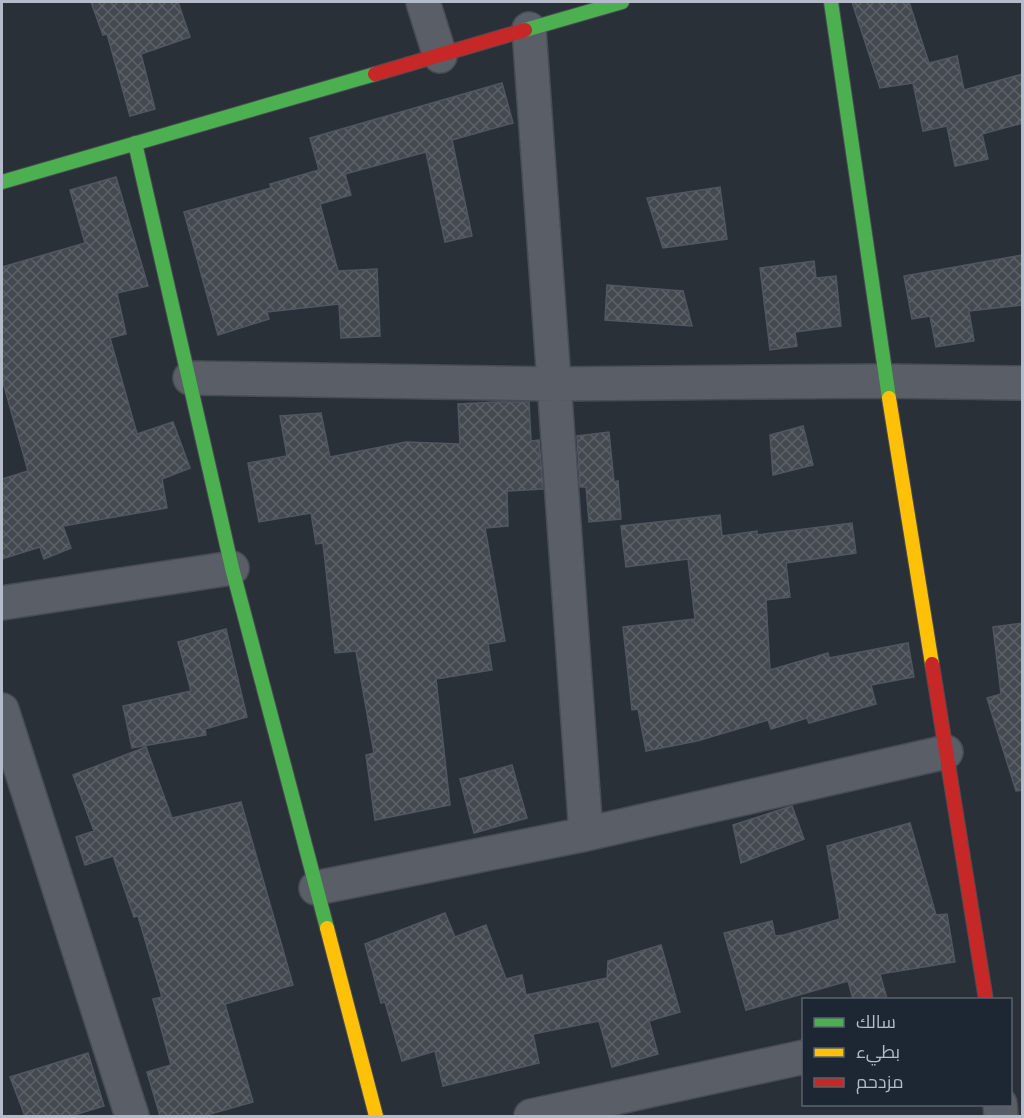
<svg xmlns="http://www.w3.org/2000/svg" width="1024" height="1118" viewBox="0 0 1024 1118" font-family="'Public Sans',Cairo,sans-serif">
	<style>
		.building { fill: url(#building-cross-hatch); stroke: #52575f; stroke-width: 1.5 }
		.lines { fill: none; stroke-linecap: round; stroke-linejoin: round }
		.street-casing { stroke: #484c53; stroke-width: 36 }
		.fast-casing { stroke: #484c53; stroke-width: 16 }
		.slow-casing { stroke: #484c53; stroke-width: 16 }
		.jam-casing { stroke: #484c53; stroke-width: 16 }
		.street { stroke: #5a5e66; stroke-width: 33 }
		.fast { stroke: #4caf50; stroke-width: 14 }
		.slow { stroke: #ffc107; stroke-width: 14 }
		.jam { stroke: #c62828; stroke-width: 14 }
	</style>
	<defs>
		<pattern id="building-cross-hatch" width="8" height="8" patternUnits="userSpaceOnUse" patternTransform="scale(1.5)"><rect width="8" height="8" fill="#444950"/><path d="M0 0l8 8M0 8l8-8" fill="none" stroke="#5d6168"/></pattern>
	</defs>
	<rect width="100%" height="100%" fill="#2a3038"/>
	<path class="building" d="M 91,2 L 178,2 L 190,37 L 141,54 L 155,109 L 130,116 L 107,34 L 103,35 Z
		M 852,2 L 909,2 L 929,63 L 957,56 L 964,90 L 1023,74 L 1023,123 L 982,134 L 988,159 L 955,166 L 947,126 L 923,131 L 913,83 L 880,88 Z
		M 502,83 L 513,123 L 452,140 L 472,236 L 445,242 L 426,152 L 345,174 L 351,195 L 320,204 L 338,271 L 377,269 L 380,336 L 341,338 L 339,304 L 267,312 L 269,319 L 218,335 L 184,212 L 271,188 L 270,184 L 319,170 L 310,138 Z
		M 116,177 L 148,286 L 117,293 L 126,334 L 110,338 L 137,434 L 173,422 L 190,468 L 162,479 L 167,508 L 63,526 L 71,548 L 44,559 L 40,547 L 2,559 L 2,479 L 28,471 L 2,379 L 2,267 L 85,243 L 70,190 Z
		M 720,187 L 727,239 L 663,248 L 647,198 Z
		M 1023,255 L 1023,305 L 969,311 L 974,341 L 936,347 L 930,316 L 912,319 L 904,276 Z
		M 814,261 L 816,278 L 836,276 L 841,326 L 795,332 L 797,346 L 770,350 L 760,268 Z
		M 607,285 L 683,291 L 692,326 L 605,320 Z
		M 496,402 L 529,402 L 531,441 L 539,440 L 543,489 L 507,491 L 508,526 L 485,528 L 505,641 L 488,644 L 492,670 L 436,679 L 450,805 L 375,820 L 366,755 L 374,753 L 356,651 L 335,653 L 323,543 L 316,544 L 311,513 L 259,522 L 248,463 L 287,456 L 280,416 L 321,413 L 330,457 L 406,442 L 460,444 L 458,404 Z
		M 803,426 L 813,465 L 773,475 L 770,435 Z
		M 609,432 L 614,482 L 618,481 L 621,519 L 589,522 L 586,487 L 580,487 L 577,436 Z
		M 720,515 L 722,536 L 757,531 L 757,535 L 852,523 L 856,553 L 786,563 L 790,597 L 766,600 L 770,670 L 828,653 L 829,658 L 908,643 L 914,677 L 871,685 L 876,704 L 809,723 L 807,718 L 771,729 L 768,720 L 697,741 L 646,751 L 638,709 L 632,710 L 623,627 L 695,619 L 688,559 L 626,567 L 621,526 Z
		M 1023,623 L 1023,790 L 1016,791 L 987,698 L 1001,694 L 993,627 Z
		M 226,629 L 247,717 L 205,729 L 206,735 L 132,748 L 123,706 L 191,691 L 178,642 Z
		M 146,747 L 172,818 L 241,802 L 293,985 L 225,1004 L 253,1102 L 203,1116 L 160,1116 L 147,1072 L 171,1065 L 153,999 L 162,997 L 138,916 L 134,917 L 113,856 L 85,865 L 76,837 L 94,831 L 73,775 Z
		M 512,765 L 527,818 L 474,833 L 460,779 Z
		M 792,806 L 804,839 L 741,863 L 733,825 Z
		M 910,823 L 936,915 L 947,914 L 955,962 L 880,974 L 887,999 L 853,999 L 848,981 L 746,1010 L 724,933 L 772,921 L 775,936 L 784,935 L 840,919 L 827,846 Z
		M 445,913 L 455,937 L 486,925 L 506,979 L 522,975 L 526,995 L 607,978 L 608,961 L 661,945 L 680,1012 L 649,1021 L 658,1054 L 612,1067 L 599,1021 L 533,1034 L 539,1063 L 443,1086 L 435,1051 L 402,1061 L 385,1002 L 381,1003 L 365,944 Z
		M 88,1053 L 104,1106 L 71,1116 L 25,1116 L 10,1077 Z"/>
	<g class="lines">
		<g class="street-casing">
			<path id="street" d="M 423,2 L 440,56
				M 529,29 L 586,834
				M 190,378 L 554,384 L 886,381 L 1022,383
				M 2,603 L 232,568
				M 2,710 L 132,1116
				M 316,888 L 586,834 L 946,752
				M 1000,1104 L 1001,1116
				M 531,1116 L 804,1057"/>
		</g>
		<g class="fast-casing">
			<path id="fast" d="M 831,2 L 889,398
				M 525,30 L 622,2
				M 135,143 L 232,568 L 327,928
				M 2,182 L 375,74"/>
		</g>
		<g class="slow-casing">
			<path id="slow" d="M 889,398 L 932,664
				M 327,928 L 376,1116"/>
		</g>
		<g class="jam-casing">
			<path id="jam" d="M 375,74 L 525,30
				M 932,664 L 986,1000"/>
		</g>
		<use href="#street" class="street"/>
		<use href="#fast" class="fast"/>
		<use href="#slow" class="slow"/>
		<use href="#jam" class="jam"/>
	</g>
	<rect width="1024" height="1118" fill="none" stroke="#b4bcc9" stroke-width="6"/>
	<rect x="802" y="998" width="210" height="108" fill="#1d2633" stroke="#59626f" stroke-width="1.5"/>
	<rect x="814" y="1018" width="30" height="9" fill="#4caf50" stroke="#59626f" stroke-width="1.5"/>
	<text x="856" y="1028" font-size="18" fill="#b4bcc9">سالك</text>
	<rect x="814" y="1048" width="30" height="9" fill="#ffc107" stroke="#59626f" stroke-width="1.5"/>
	<text x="856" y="1058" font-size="18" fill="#b4bcc9">بطيء</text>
	<rect x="814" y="1078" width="30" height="9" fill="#c62828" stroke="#59626f" stroke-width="1.5"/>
	<text x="856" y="1088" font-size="18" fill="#b4bcc9">مزدحم</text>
</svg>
